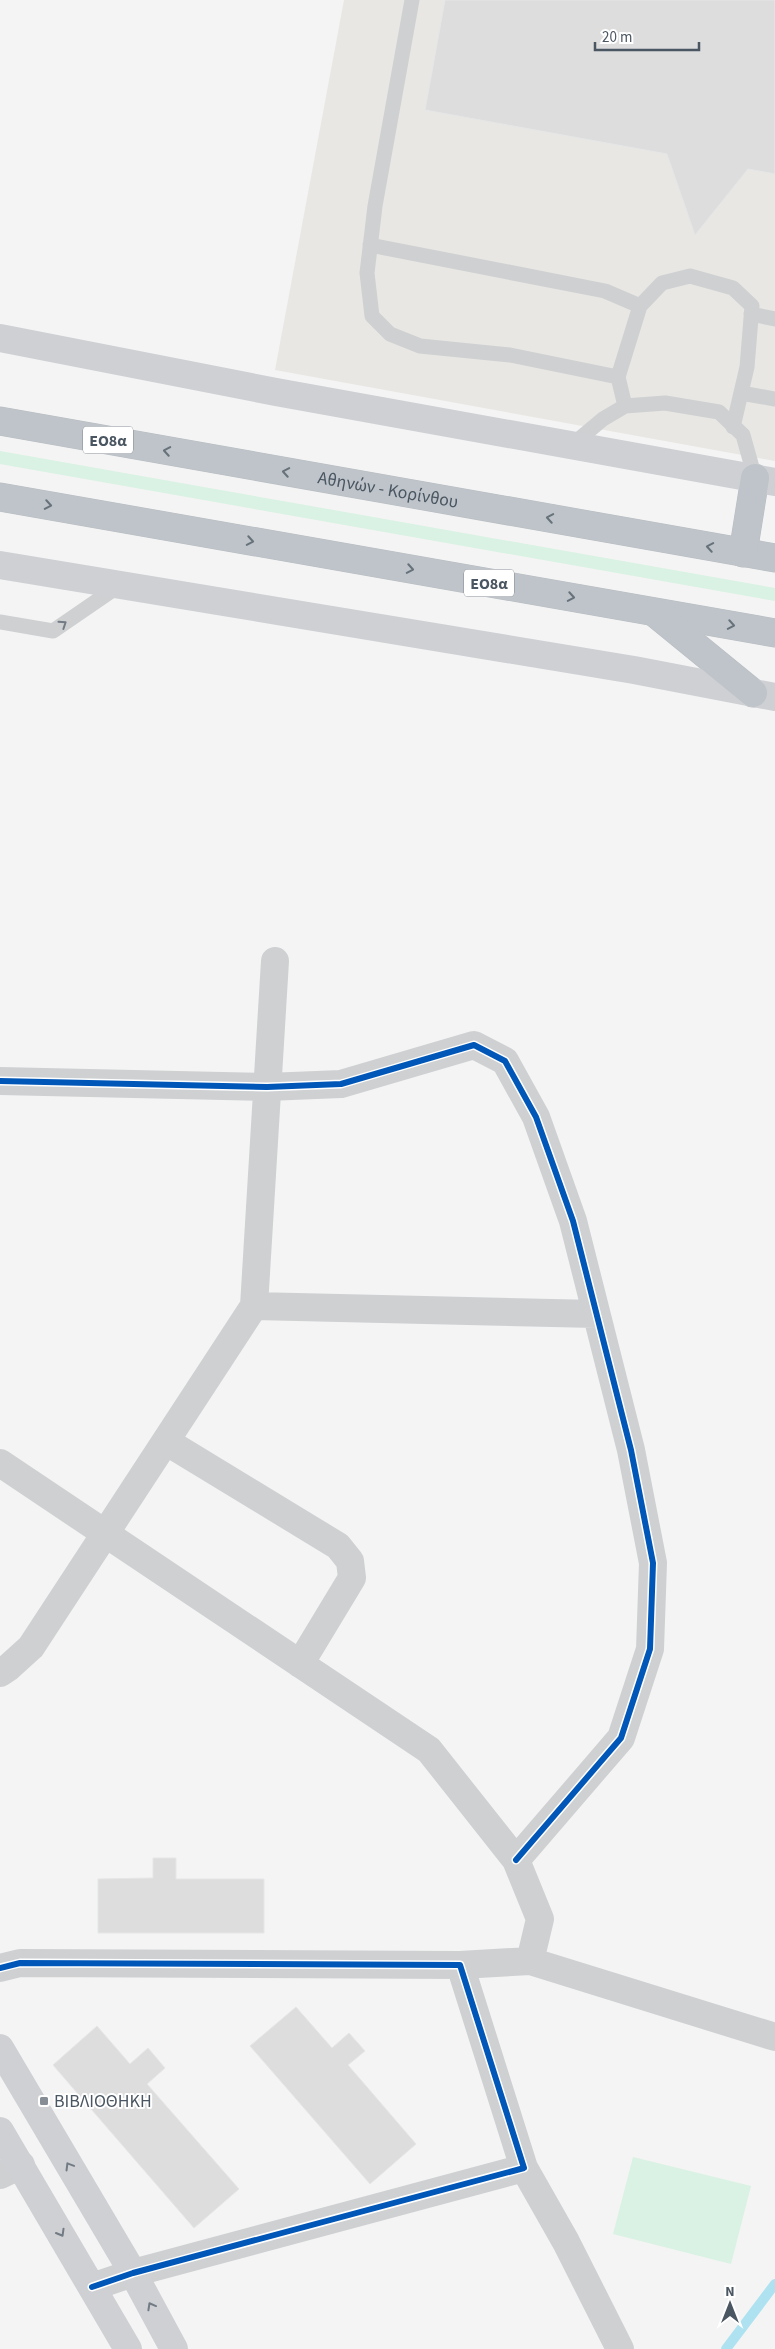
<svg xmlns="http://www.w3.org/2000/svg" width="775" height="2349" viewBox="0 0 775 2349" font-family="'Source Sans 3',sans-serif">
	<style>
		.commercial { fill: #e8e7e3 }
		.green { fill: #d9f2e3 }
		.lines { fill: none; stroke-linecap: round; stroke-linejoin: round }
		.stream { stroke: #aee2f0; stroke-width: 10 }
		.building { fill: #ddddde; stroke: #e5e6e7 }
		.highway-casing { stroke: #b9bec3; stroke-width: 29 }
		.lane { stroke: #ced0d2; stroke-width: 15 }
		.street { stroke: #ced0d2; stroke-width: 28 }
		.secondary { stroke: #ced0d4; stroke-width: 28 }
		.highway { stroke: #bec4c9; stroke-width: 28 }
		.cycleway-casing { stroke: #fff; stroke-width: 9 }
		.cycleway { stroke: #0057b8; stroke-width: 6 }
		.oneway { stroke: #67727b }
		.oneway2 { stroke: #727b83 }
		.oneway3 { stroke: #727b84 }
		.poi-dot { fill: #868d94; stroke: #fff; stroke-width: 2 }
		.labels { text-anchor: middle; stroke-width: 4; stroke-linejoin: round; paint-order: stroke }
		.shield { fill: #fff; stroke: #808990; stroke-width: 1 }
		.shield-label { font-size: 16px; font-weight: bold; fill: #4a5661 }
		.street-label { font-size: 18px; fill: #4a5661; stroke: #fff }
		.poi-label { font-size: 18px; fill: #4a5661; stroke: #fff; text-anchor: start }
	</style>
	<rect width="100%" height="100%" fill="#f4f4f4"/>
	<path class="commercial" d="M 344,0 L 775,0 L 775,461 L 275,370 Z"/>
	<path class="green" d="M 0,451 L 775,588 L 775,601 L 0,464 Z
		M 633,2157 L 751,2186 L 731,2264 L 613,2234 Z"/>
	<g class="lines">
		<path class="stream" d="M 726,2349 L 775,2284"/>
	</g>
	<path class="building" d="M 445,0 L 775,0 L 775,174 L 748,169 L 695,235 L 667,154 L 425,110 Z
		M 153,1858 L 176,1858 L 176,1879 L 264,1879 L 264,1933 L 98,1933 L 98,1879 L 153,1878 Z
		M 296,2007 L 332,2048 L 349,2033 L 365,2051 L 348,2065 L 416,2144 L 370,2184 L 250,2046 Z
		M 97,2026 L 130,2064 L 148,2048 L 165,2068 L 147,2084 L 239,2189 L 194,2228 L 53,2065 Z"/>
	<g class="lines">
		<g class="highway-casing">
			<g id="highway">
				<path id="s1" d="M 0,421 L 775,558"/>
				<path d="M 0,497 L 775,633"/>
				<path d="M 743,553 L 755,478"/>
				<path d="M 655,613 L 753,693"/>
			</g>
		</g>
		<path class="lane" d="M 412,0 L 375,206 L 367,273 L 372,316 L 390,334 L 420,346 L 510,355 L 618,377 L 625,406
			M 370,245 L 605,291 L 640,306
			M 751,314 L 775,319
			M 618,377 L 640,306 L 662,283 L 690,276 L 733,288 L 752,306 L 747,367 L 733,427
			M 741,393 L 775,399
			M 572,445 L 603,419 L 625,406 L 665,403 L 719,412 L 743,435 L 755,478
			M 0,622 L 53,631 L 120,585"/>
		<path class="street" d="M 0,1081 L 267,1087 L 341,1084 L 474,1045 L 505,1061 L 536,1117 L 573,1221 L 631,1450 L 653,1563 L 650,1649 L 621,1738 L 516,1860
			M 254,1306 L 596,1314
			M 167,1442 L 338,1546 L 350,1561 L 352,1578 L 300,1664
			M 0,1463 L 429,1750 L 516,1860 L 540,1919 L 530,1961
			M 0,1673 L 9,1667 L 31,1647 L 254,1306 L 275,961
			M 460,1965 L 530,1961 L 775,2037
			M 0,1968 L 20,1963 L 460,1965 L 524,2168 L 133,2273 L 92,2287
			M 524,2168 L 566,2242 L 620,2349
			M 0,2175 L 21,2165"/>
		<path class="secondary" d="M 0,338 L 276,392 L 775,482
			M 0,565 L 634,670 L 775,697
			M 0,2048 L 133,2273 L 174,2349
			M 0,2131 L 128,2349"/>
		<use href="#highway" class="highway"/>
		<g class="cycleway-casing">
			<path id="cycleway" d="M 0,1081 L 267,1087 L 341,1084 L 474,1045 L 505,1061 L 536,1117 L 573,1221 L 631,1450 L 653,1563 L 650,1649 L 621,1738 L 516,1860
				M 0,1968 L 20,1963 L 460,1965 L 524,2168 L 133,2273 L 92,2287"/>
		</g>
		<use href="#cycleway" class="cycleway"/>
	</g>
	<defs><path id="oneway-chevron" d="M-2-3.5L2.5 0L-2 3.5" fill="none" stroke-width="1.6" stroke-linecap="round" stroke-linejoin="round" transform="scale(1.25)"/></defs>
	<g class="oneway">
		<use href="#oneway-chevron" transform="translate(167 451) rotate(-170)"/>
		<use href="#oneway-chevron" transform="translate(286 472) rotate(-170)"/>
		<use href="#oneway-chevron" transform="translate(48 505) rotate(10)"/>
		<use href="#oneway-chevron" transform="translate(550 518) rotate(-170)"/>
		<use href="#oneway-chevron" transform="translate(250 541) rotate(10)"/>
		<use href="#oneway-chevron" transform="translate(710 547) rotate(-170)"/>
		<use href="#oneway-chevron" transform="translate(410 569) rotate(10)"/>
		<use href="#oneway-chevron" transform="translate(571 597) rotate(10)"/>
		<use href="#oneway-chevron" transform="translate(731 625) rotate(10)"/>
	</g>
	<use class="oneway2" href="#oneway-chevron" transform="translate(63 624) rotate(-34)"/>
	<g class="oneway3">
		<use href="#oneway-chevron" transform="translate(69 2166) rotate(-121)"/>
		<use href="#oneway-chevron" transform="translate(61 2233) rotate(60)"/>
		<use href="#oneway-chevron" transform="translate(151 2306) rotate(-119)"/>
	</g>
	<rect class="poi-dot" x="39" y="2096" width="10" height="10" rx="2.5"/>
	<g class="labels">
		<g class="shield">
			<rect x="83" y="426.5" width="50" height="27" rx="4"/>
			<rect x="464" y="569.5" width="50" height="27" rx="4"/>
		</g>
		<g class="shield-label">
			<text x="108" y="446">ΕΟ8α</text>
			<text x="489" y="589">ΕΟ8α</text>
		</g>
		<g class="street-label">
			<text dy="6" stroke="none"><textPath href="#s1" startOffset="394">Αθηνών - Κορίνθου</textPath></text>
		</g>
		<g class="poi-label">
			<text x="54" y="2107">ΒΙΒΛΙΟΘΗΚΗ</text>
		</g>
	</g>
	<g transform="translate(730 2304)" stroke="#ffffff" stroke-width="4" paint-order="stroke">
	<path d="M0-4L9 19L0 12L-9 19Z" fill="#4a5661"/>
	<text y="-8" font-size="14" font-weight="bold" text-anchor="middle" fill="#4a5661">N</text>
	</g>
	<path d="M595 42v8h104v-8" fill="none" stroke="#4a5661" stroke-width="2.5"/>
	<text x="602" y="42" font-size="15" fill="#4a5661" stroke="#ffffff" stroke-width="4" paint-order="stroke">20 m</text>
</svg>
